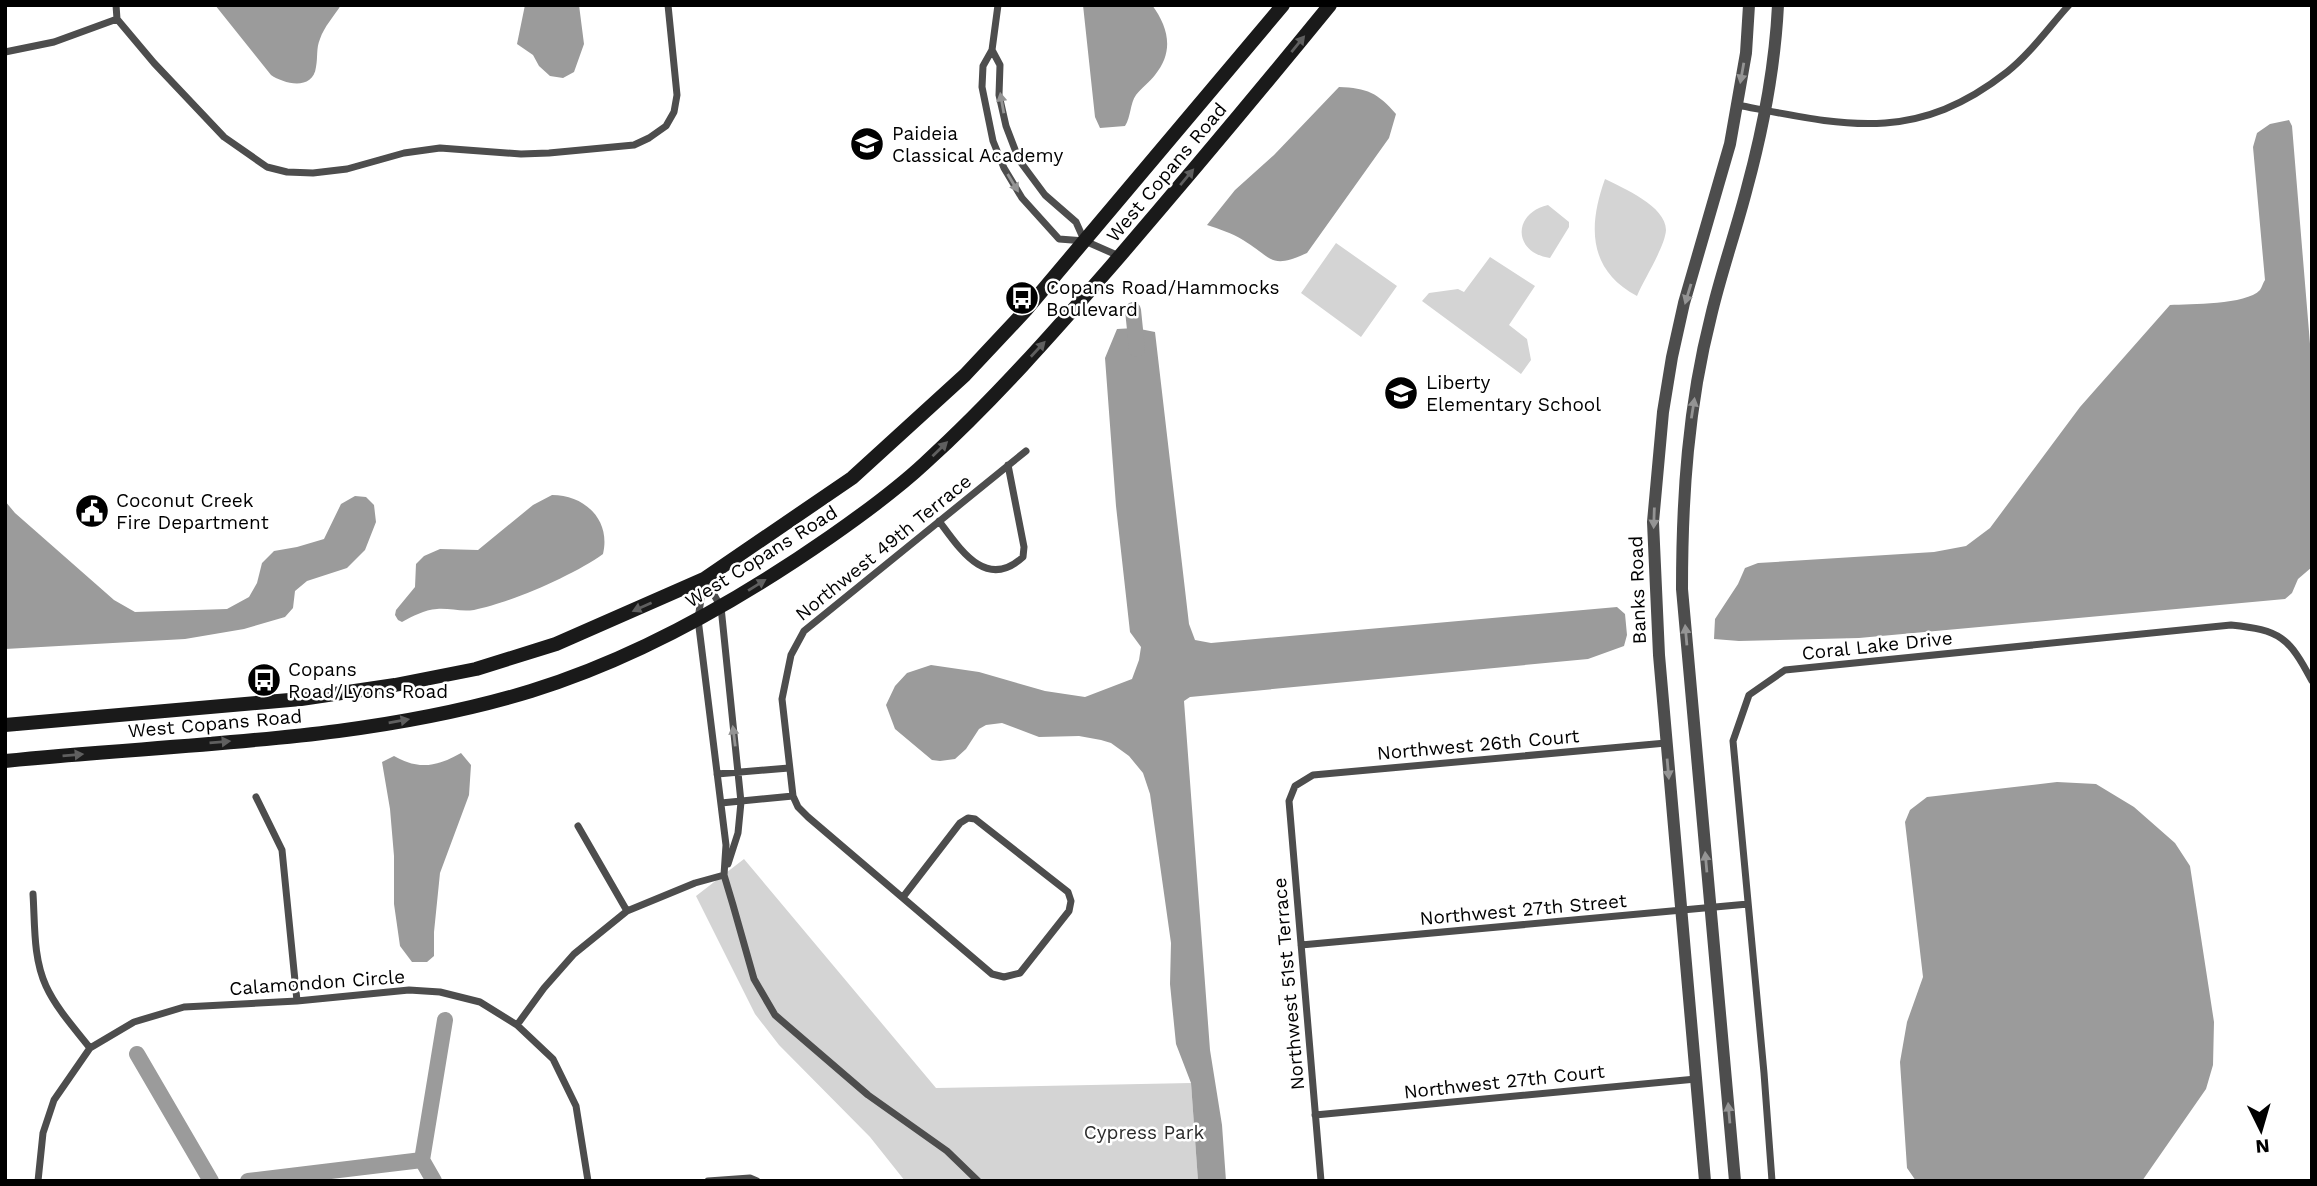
<svg xmlns="http://www.w3.org/2000/svg" width="2317" height="1186" viewBox="0 0 2317 1186" font-family="'Work Sans',sans-serif">
	<style>
		.green { fill: #d4d4d4 }
		.water { fill: #9b9b9b }
		.lines { fill: none; stroke-linecap: round; stroke-linejoin: round }
		.canal { stroke: #9b9b9b; stroke-width: 16 }
		.minor { stroke: #4d4d4d; stroke-width: 7 }
		.tertiary { stroke: #4d4d4d; stroke-width: 12 }
		.secondary { stroke: #1a1a1a; stroke-width: 14 }
		.oneway { fill: #5f5f5f }
		.oneway2 { fill: #949494 }
		.labels { text-anchor: middle; stroke-width: 5; stroke-linejoin: round; paint-order: stroke }
		.poi-label { font-size: 19px; fill: #000; stroke: #fff; text-anchor: start }
		.street-label { font-size: 19px; fill: #000; stroke: #fff }
		.park-label { font-size: 19px; fill: #2b2b2b; stroke: #fff }
	</style>
	<rect width="100%" height="100%" fill="#fff"/>
	<path class="green" d="M 1605,179 C 1623,188 1666,206 1666,230 C 1665,247 1644,279 1637,296 C 1588,270 1588,226 1605,179 Z
		M 1548,205 L 1569,222 L 1569,227 L 1550,258 C 1512,252 1513,213 1548,205 Z
		M 1336,243 L 1397,286 L 1361,337 L 1301,293 Z
		M 1490,257 L 1535,286 L 1509,325 L 1527,339 L 1531,360 L 1521,374 L 1422,301 L 1429,293 L 1458,289 L 1464,292 Z
		M 744,859 L 936,1088 L 1191,1083 L 1198,1181 L 905,1181 L 870,1137 L 779,1045 L 755,1014 L 696,896 Z"/>
	<path class="water" d="M 215,5 L 341,5 C 334,16 324,27 320,39 C 316,48 318,57 316,67 C 313,91 284,84 271,75 Z
		M 525,5 L 579,5 L 584,44 L 574,72 L 563,78 L 550,76 L 539,66 L 533,55 L 517,44 Z
		M 1083,5 L 1152,5 C 1169,28 1174,52 1155,75 C 1150,82 1141,88 1136,95 C 1130,103 1131,117 1125,126 L 1100,128 L 1095,117 Z
		M 1339,87 C 1367,88 1378,93 1396,114 L 1389,138 L 1307,253 C 1270,270 1273,258 1243,240 C 1232,233 1219,229 1207,225 L 1235,190 L 1274,155 Z
		M 2289,120 L 2292,126 L 2312,368 L 2312,567 L 2298,579 L 2292,593 L 2285,599 L 1859,638 L 1739,641 L 1714,639 L 1715,619 L 1738,584 L 1745,568 L 1758,563 L 1934,552 L 1966,546 L 1990,528 L 2080,407 L 2170,305 C 2190,304 2246,305 2260,290 C 2261,289 2264,281 2265,280 L 2253,147 L 2257,133 L 2270,124 Z
		M 1135,328 L 1155,332 L 1189,624 L 1195,640 L 1211,643 L 1617,607 L 1625,614 L 1627,635 L 1624,646 L 1588,659 L 1190,697 L 1184,701 L 1210,1050 L 1222,1125 L 1226,1181 L 1198,1181 L 1191,1083 L 1176,1044 L 1170,984 L 1171,943 L 1150,794 L 1143,773 L 1129,756 L 1111,743 L 1101,740 L 1079,736 L 1039,737 L 1002,723 L 986,725 L 979,729 L 966,749 L 955,759 L 940,761 L 932,760 L 895,729 L 886,705 L 895,686 L 907,673 L 931,665 L 979,672 L 1045,691 L 1085,697 L 1132,679 L 1139,660 L 1141,647 L 1130,632 L 1116,506 L 1105,358 L 1117,329 Z
		M 552,495 C 585,495 611,520 603,554 C 574,575 510,603 474,610 C 461,612 449,608 437,609 C 424,610 413,616 402,622 L 398,620 L 395,615 L 396,610 L 415,587 L 416,564 L 424,556 L 440,549 L 478,550 L 533,505 Z
		M 355,496 L 366,497 L 374,505 L 376,522 L 365,550 L 347,568 L 307,581 L 295,591 L 293,608 L 285,617 L 244,629 L 185,639 L 5,649 L 5,501 L 15,513 L 114,600 L 135,612 L 227,609 L 249,597 L 257,583 L 262,563 L 274,551 L 297,547 L 324,539 L 341,504 Z
		M 461,753 L 471,765 L 469,795 L 440,873 L 434,932 L 434,956 L 427,962 L 412,962 L 400,946 L 394,904 L 394,856 L 390,809 L 382,762 L 394,756 C 419,770 436,767 461,753 Z
		M 2057,782 L 2096,784 L 2134,807 L 2175,843 L 2190,866 L 2214,1022 L 2213,1065 L 2206,1089 L 2142,1181 L 1916,1181 L 1907,1168 L 1900,1062 L 1907,1022 L 1923,977 L 1905,822 L 1910,810 L 1927,797 Z"/>
	<g class="lines">
		<path class="canal" d="M 1133,310 L 1137,349
			M 137,1054 L 211,1181
			M 422,1160 L 445,1020
			M 248,1181 L 422,1160 L 434,1181"/>
		<path class="minor" d="M 116,5 L 117,19 L 154,63 L 224,137 L 267,167 L 287,172 L 313,173 L 347,169 L 404,153 L 440,148 L 521,154 L 549,153 L 634,145 L 649,138 L 666,126 L 674,112 L 677,95 L 668,5
			M 998,5 L 992,50 L 983,66 L 982,87 L 993,141 L 1004,168 L 1022,198 L 1059,239 L 1085,241 L 1119,256
			M 992,50 L 1000,65 L 999,95 L 1006,126 L 1019,160 L 1045,195 L 1076,222 L 1084,240
			M 5,52 L 54,42 L 117,19
			M 1737,105 C 1843,125 1914,145 2007,72 C 2030,54 2049,27 2069,5
			M 939,521 C 960,549 986,591 1023,557 L 1024,547 L 1008,465
			M 704,579 L 698,619 L 726,845 L 724,875 L 733,905 L 754,979 L 775,1015 L 868,1095 L 947,1151 L 978,1181
			M 705,579 L 721,607 L 741,802 L 738,833 L 728,864
			M 717,774 L 789,768
			M 256,797 L 282,850 L 297,1001
			M 721,803 L 793,796
			M 578,826 L 627,911
			M 33,894 C 35,924 33,958 46,986 C 56,1008 75,1029 90,1048
			M 903,897 L 960,823 L 968,818 L 975,819 L 1068,892 L 1071,901 L 1069,911 L 1020,973 L 1004,977 L 992,974 L 808,817 L 798,807 L 793,796 L 782,699 L 791,655 L 804,631 L 1026,451
			M 1301,945 L 1748,904
			M 517,1025 L 544,988 L 574,954 L 627,911 L 695,883 L 724,875
			M 1315,1115 L 1696,1079
			M 38,1181 L 43,1133 L 54,1100 L 90,1048 L 134,1022 L 184,1007 L 297,1001 L 409,990 L 440,992 L 480,1002 L 517,1025 L 553,1059 L 576,1106 L 588,1181
			M 708,1181 L 750,1178 L 757,1181
			M 1321,1181 L 1289,801 L 1295,786 L 1313,775 L 1666,743
			M 1772,1181 L 1764,1073 L 1733,741 L 1749,695 L 1785,670 L 2231,625 C 2280,630 2289,637 2312,681"/>
		<path class="tertiary" d="M 1705,1181 L 1659,655 L 1653,522 L 1663,412 L 1672,357 L 1684,303 L 1730,144 L 1746,53 L 1749,5
			M 1735,1181 L 1682,589 C 1682,497 1688,406 1711,316 C 1721,273 1736,231 1747,188 C 1763,129 1775,67 1778,5"/>
		<path class="secondary" d="M 5,725 L 301,699 L 395,685 L 476,669 L 556,644 L 704,579 L 852,478 L 965,375 L 1026,310 L 1283,5
			M 5,761 C 180,743 361,743 531,691 C 638,658 738,601 830,537 C 863,514 896,490 925,463 C 993,401 1053,333 1113,264 C 1186,179 1259,92 1330,5"/>
	</g>
	<defs><path id="oneway-solid" d="M-6-.8H1V-3.2L6.5 0L1 3.2V.8H-6Z" transform="scale(1.75)"/></defs>
	<g class="oneway">
		<use href="#oneway-solid" transform="translate(1298 44) rotate(-51)"/>
		<use href="#oneway-solid" transform="translate(1187 177) rotate(-50)"/>
		<use href="#oneway-solid" transform="translate(1038 349) rotate(-47)"/>
		<use href="#oneway-solid" transform="translate(940 449) rotate(-44)"/>
		<use href="#oneway-solid" transform="translate(757 585) rotate(-32)"/>
		<use href="#oneway-solid" transform="translate(642 607) rotate(156)"/>
		<use href="#oneway-solid" transform="translate(399 721) rotate(-10)"/>
		<use href="#oneway-solid" transform="translate(220 742) rotate(-5)"/>
		<use href="#oneway-solid" transform="translate(73 755) rotate(-5)"/>
	</g>
	<g class="oneway2">
		<use href="#oneway-solid" transform="translate(1742 73) rotate(100)"/>
		<use href="#oneway-solid" transform="translate(1002 103) rotate(-100)"/>
		<use href="#oneway-solid" transform="translate(1013 183) rotate(59)"/>
		<use href="#oneway-solid" transform="translate(1688 294) rotate(107)"/>
		<use href="#oneway-solid" transform="translate(1693 408) rotate(-81)"/>
		<use href="#oneway-solid" transform="translate(1654 518) rotate(92)"/>
		<use href="#oneway-solid" transform="translate(1686 635) rotate(-95)"/>
		<use href="#oneway-solid" transform="translate(734 736) rotate(-97)"/>
		<use href="#oneway-solid" transform="translate(1668 769) rotate(85)"/>
		<use href="#oneway-solid" transform="translate(1706 862) rotate(-95)"/>
		<use href="#oneway-solid" transform="translate(1729 1113) rotate(-95)"/>
	</g>
	<defs>
		<g id="school-disc" transform="scale(1.75)"><circle r="9.5" fill="#000" stroke="#fff"/><path d="M0-5L7-2L0 1L-7-2ZM-4 1L0 2.5L4 1V4Q0 6-4 4Z" fill="#fff"/></g>
		<g id="bus-disc" transform="scale(1.75)"><circle r="9.5" fill="#000" stroke="#fff"/><path d="M-5-6H5V4H4V6H2V4H-2V6H-4V4H-5ZM-3.5-4V0h7V-4ZM-3.5 1.2v1.5H-2V1.2ZM2 1.2v1.5H3.5V1.2Z" fill="#fff"/></g>
		<g id="civic-disc" transform="scale(1.75)"><circle r="9.5" fill="#000" stroke="#fff"/><path d="M-.6-6.5H3V-4.5H.6V-3L4-1V1h2V6H-6V1h2V-1L-.6-3ZM-1.2 2.5V6h2.4V2.5Z" fill="#fff"/></g>
	</defs>
	<g fill-rule="evenodd">
		<use href="#school-disc" x="867" y="144"/>
		<use href="#bus-disc" x="1022" y="298"/>
		<use href="#school-disc" x="1401" y="393"/>
		<use href="#civic-disc" x="92" y="511"/>
		<use href="#bus-disc" x="264" y="680"/>
	</g>
	<g class="labels">
		<g class="poi-label">
			<text x="892" y="140">Paideia<tspan x="892" dy="22">Classical Academy</tspan></text>
			<text x="1046" y="294">Copans Road/Hammocks<tspan x="1046" dy="22">Boulevard</tspan></text>
			<text x="1426" y="389">Liberty<tspan x="1426" dy="22">Elementary School</tspan></text>
			<text x="116" y="507">Coconut Creek<tspan x="116" dy="22">Fire Department</tspan></text>
			<text x="288" y="676">Copans<tspan x="288" dy="22">Road/Lyons Road</tspan></text>
		</g>
		<g class="street-label">
			<text transform="translate(1166 172) rotate(-50)" y="7">West Copans Road</text>
			<text transform="translate(883 547) rotate(-39)" y="7">Northwest 49th Terrace</text>
			<text transform="translate(761 556) rotate(-32)" y="7">West Copans Road</text>
			<text transform="translate(1637 590) rotate(-92)" y="7">Banks Road</text>
			<text transform="translate(1877 645) rotate(-6)" y="7">Coral Lake Drive</text>
			<text transform="translate(215 723) rotate(-5)" y="7">West Copans Road</text>
			<text transform="translate(1478 744) rotate(-5)" y="7">Northwest 26th Court</text>
			<text transform="translate(1523 909) rotate(-5)" y="7">Northwest 27th Street</text>
			<text transform="translate(317 982) rotate(-4)" y="7">Calamondon Circle</text>
			<text transform="translate(1288 984) rotate(-95)" y="7">Northwest 51st Terrace</text>
			<text transform="translate(1504 1081) rotate(-6)" y="7">Northwest 27th Court</text>
		</g>
		<g class="park-label">
			<text x="1144" y="1139">Cypress Park</text>
		</g>
	</g>
	<rect width="2317" height="1186" fill="none" stroke="#000000" stroke-width="14"/>
	<g transform="translate(2261 1130) rotate(175)" stroke="#ffffff" stroke-width="5" paint-order="stroke">
	<path d="M0-5L12 26L0 18L-12 26Z" fill="#000000"/>
	<text y="-10" font-size="19" font-weight="bold" text-anchor="middle" fill="#000000">N</text>
	</g>
</svg>
